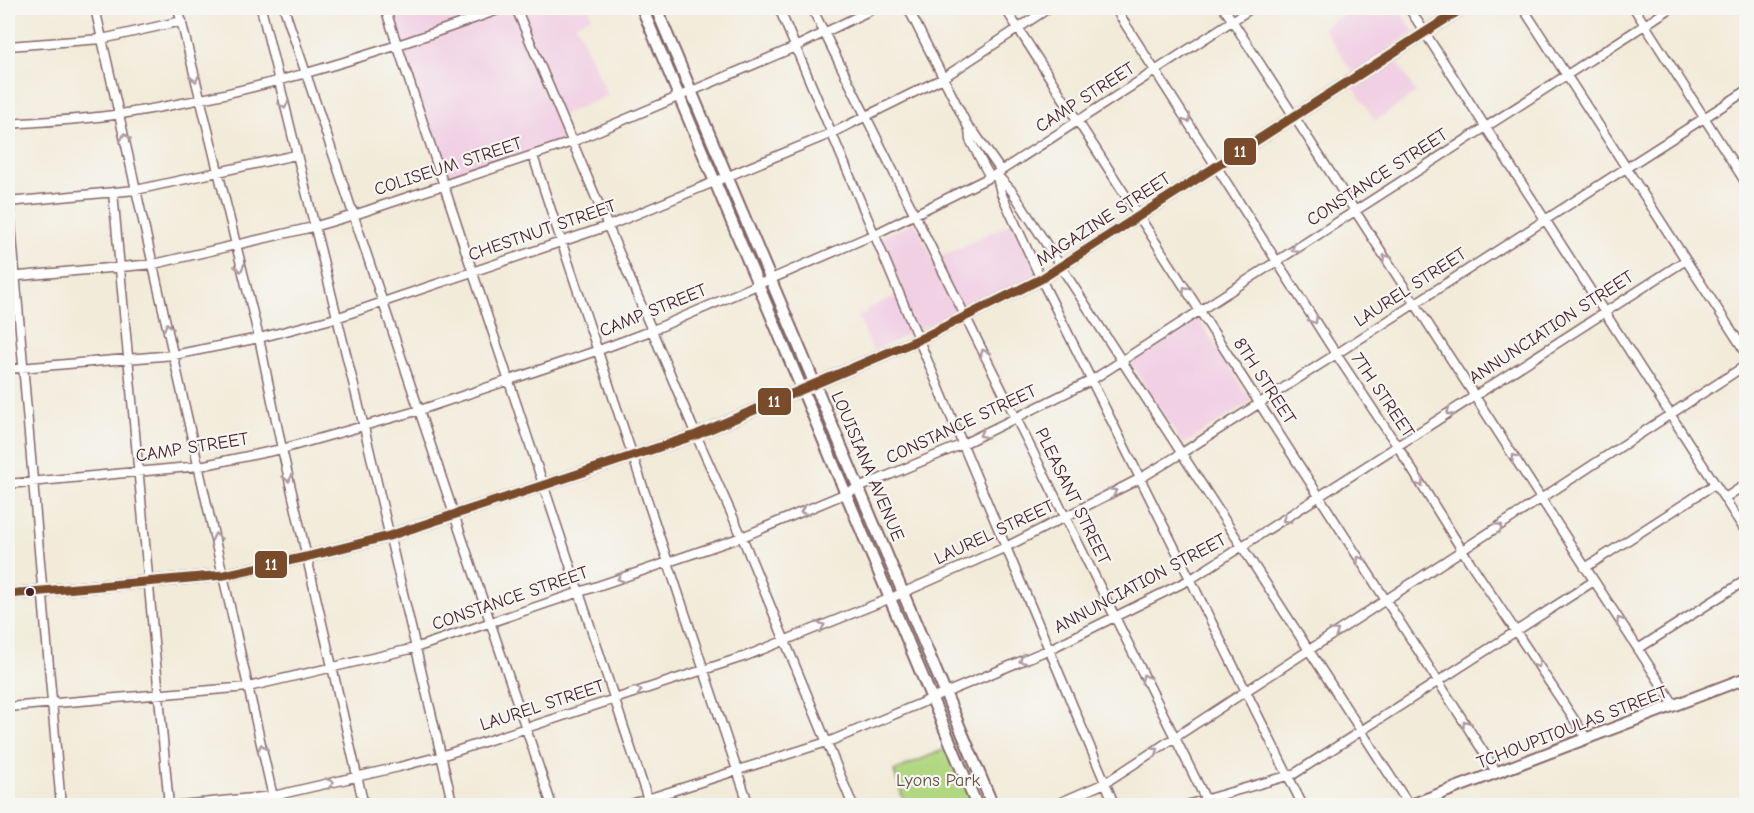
<svg xmlns="http://www.w3.org/2000/svg" width="1754" height="813" viewBox="0 0 1754 813" font-family="'Comic Neue',sans-serif">
	<style>
		.built { fill: #f1d0e3 }
		.green { fill: #b1d781; stroke: #7e7b56; stroke-width: 1.5 }
		.lines { fill: none; stroke-linecap: round; stroke-linejoin: round }
		.minor-casing { stroke: #856668; stroke-width: 11 }
		.tertiary-casing { stroke: #856668; stroke-width: 14 }
		.minor { stroke: #fff; stroke-width: 8 }
		.tertiary { stroke: #fff; stroke-width: 10 }
		.bus-1-casing { stroke: #f6f6f2; stroke-width: 14 }
		.bus-1 { stroke: #7a4b2a; stroke-width: 9 }
		.oneway { stroke: #ae9aa0 }
		.bus-dot { fill: #4a1f2b; stroke: #f6f6f2; stroke-width: 2 }
		.labels { text-anchor: middle; stroke-width: 4.5; stroke-linejoin: round; paint-order: stroke }
		.street-label { font-size: 18px; fill: #4a1f2b; stroke: #f6f6f2 }
		.park-label { font-size: 18px; fill: #644d40; stroke: #f6f6f2 }
		.line-badge { stroke: #f6f6f2; stroke-width: 2 }
		.badge-label { font-size: 16px; text-anchor: middle; font-weight: bold; fill: #fff }
	</style>
	<rect width="100%" height="100%" fill="#f6f6f2"/>
	<filter id="ink" filterUnits="userSpaceOnUse"><feTurbulence type="fractalNoise" baseFrequency=".0167" numOctaves="2"/><feDisplacementMap in="SourceGraphic" scale="12" xChannelSelector="R" yChannelSelector="G"/><feConvolveMatrix kernelMatrix="1 2 1 2 8 2 1 2 1" color-interpolation-filters="sRGB"/></filter>
	<filter id="wash" filterUnits="userSpaceOnUse"><feTurbulence type="fractalNoise" baseFrequency=".008" numOctaves="4" result="noise"/><feDisplacementMap in="SourceGraphic" scale="24" xChannelSelector="R" yChannelSelector="G"/><feGaussianBlur stdDeviation="1.35" result="paint"/><feColorMatrix in="noise" values="0 0 0 0 0 0 0 0 0 0 0 0 0 0 0 0 0 1.4 0 .05"/><feComposite in="paint" operator="in"/></filter>
	<g filter="url(#wash)">
		<rect width="100%" height="100%" fill="#f2ebd9"/>
		<path class="built" d="M 389,8 L 479,8 L 483,17 L 512,8 L 588,8 L 592,16 L 576,24 L 608,96 L 557,117 L 565,139 L 536,151 L 444,179 Z
			M 1354,8 L 1398,8 L 1414,32 L 1389,48 L 1416,93 L 1375,121 L 1352,85 L 1358,81 L 1323,27 Z
			M 915,222 L 934,260 L 1012,222 L 1038,274 L 987,300 L 968,305 L 873,351 L 858,316 L 867,312 L 866,309 L 904,293 L 879,238 Z
			M 1198,319 L 1252,401 L 1183,445 L 1130,362 Z"/>
		<path class="green" d="M 952,746 L 977,805 L 905,805 L 894,771 Z"/>
	</g>
	<g filter="url(#ink)">
		<g class="lines">
			<g class="minor-casing">
				<path id="minor" d="M 95,8 L 275,806
					M 178,8 L 259,338 L 282,449 L 364,806
					M 261,8 L 364,427 L 453,806
					M 284,8 L 552,806
					M 385,8 L 650,806
					M 516,8 L 696,435 L 742,537 L 853,806
					M 779,8 L 1115,806
					M 812,8 L 1209,806
					M 908,8 L 969,129 L 974,132 L 1001,171
					M 1005,8 L 1497,773
					M 1115,8 L 1336,354 L 1398,447 L 1462,550 L 1587,739
					M 1224,8 L 1675,706
					M 1409,8 L 1746,532
					M 1523,8 L 1746,353
					M 1634,8 L 1746,183
					M 1743,8 L 1746,13
					M 8,46 L 102,39 L 182,21
					M 8,124 C 45,121 84,120 121,114 C 251,94 379,54 503,8
					M 969,129 L 970,140 L 990,177
					M 533,156 L 749,806
					M 996,174 L 1012,191 L 1409,805
					M 997,177 L 1001,193 L 1041,279 L 1303,806
					M 8,190 L 61,806
					M 113,192 L 169,806
					M 8,202 L 136,190 L 296,155
					M 8,277 L 154,264 L 313,227 L 354,215 L 572,142 L 795,47 L 875,8
					M 8,369 L 174,355 L 259,338 L 336,318 L 608,226 L 832,133 L 943,78 L 1049,8
					M 8,484 L 200,466 L 282,449 L 420,410 L 599,350 L 653,330 L 875,234 L 996,174 L 1252,8
					M 1725,498 L 1746,484
					M 1585,568 L 1715,484
					M 1638,649 L 1746,580
					M 8,707 L 248,687 L 415,648 L 742,537 L 963,444 L 1092,380 L 1123,360 L 1671,8
					M 169,806 L 273,796 L 399,767 L 441,756 L 746,656 L 891,598 L 1006,547 L 1141,478 L 1182,453 L 1746,91
					M 625,806 L 833,740 L 1050,649 L 1191,579 L 1686,260
					M 1052,806 L 1105,783 L 1746,365
					M 1183,806 L 1294,774 L 1594,581"/>
			</g>
			<g class="tertiary-casing">
				<path id="tertiary" d="M 642,8 L 977,806
					M 656,8 L 993,806
					M 8,594 L 224,575 L 306,557 L 389,536 L 696,435 L 920,339 L 1041,279 L 1463,8
					M 1408,806 L 1746,678"/>
			</g>
			<use href="#minor" class="minor"/>
			<use href="#tertiary" class="tertiary"/>
			<g class="bus-1-casing">
				<path id="bus-1" d="M 8,594 L 224,575 L 306,557 L 389,536 L 696,435 L 920,339 L 1041,279 L 1463,8"/>
			</g>
			<use href="#bus-1" class="bus-1"/>
		</g>
		<defs><path id="oneway-chevron" d="M-2-3.5L2.5 0L-2 3.5" fill="none" stroke-width="1.6" stroke-linecap="round" stroke-linejoin="round" transform="scale(1.5)"/></defs>
		<g class="oneway">
			<use href="#oneway-chevron" transform="translate(195 78) rotate(77)"/>
			<use href="#oneway-chevron" transform="translate(284 105) rotate(76)"/>
			<use href="#oneway-chevron" transform="translate(1187 119) rotate(57)"/>
			<use href="#oneway-chevron" transform="translate(125 137) rotate(-102)"/>
			<use href="#oneway-chevron" transform="translate(1295 249) rotate(148)"/>
			<use href="#oneway-chevron" transform="translate(1386 258) rotate(-123)"/>
			<use href="#oneway-chevron" transform="translate(240 268) rotate(76)"/>
			<use href="#oneway-chevron" transform="translate(1186 290) rotate(-123)"/>
			<use href="#oneway-chevron" transform="translate(1314 320) rotate(57)"/>
			<use href="#oneway-chevron" transform="translate(168 327) rotate(-102)"/>
			<use href="#oneway-chevron" transform="translate(984 353) rotate(-116)"/>
			<use href="#oneway-chevron" transform="translate(1450 412) rotate(147)"/>
			<use href="#oneway-chevron" transform="translate(983 434) rotate(153)"/>
			<use href="#oneway-chevron" transform="translate(1515 458) rotate(-123)"/>
			<use href="#oneway-chevron" transform="translate(288 478) rotate(77)"/>
			<use href="#oneway-chevron" transform="translate(1420 483) rotate(58)"/>
			<use href="#oneway-chevron" transform="translate(1113 492) rotate(-28)"/>
			<use href="#oneway-chevron" transform="translate(804 511) rotate(157)"/>
			<use href="#oneway-chevron" transform="translate(1286 519) rotate(147)"/>
			<use href="#oneway-chevron" transform="translate(1499 527) rotate(-32)"/>
			<use href="#oneway-chevron" transform="translate(216 537) rotate(-102)"/>
			<use href="#oneway-chevron" transform="translate(1360 560) rotate(-123)"/>
			<use href="#oneway-chevron" transform="translate(621 578) rotate(162)"/>
			<use href="#oneway-chevron" transform="translate(1620 621) rotate(-123)"/>
			<use href="#oneway-chevron" transform="translate(821 626) rotate(-22)"/>
			<use href="#oneway-chevron" transform="translate(1335 632) rotate(-34)"/>
			<use href="#oneway-chevron" transform="translate(1023 660) rotate(157)"/>
			<use href="#oneway-chevron" transform="translate(1537 664) rotate(56)"/>
			<use href="#oneway-chevron" transform="translate(1145 678) rotate(-116)"/>
			<use href="#oneway-chevron" transform="translate(638 691) rotate(-18)"/>
			<use href="#oneway-chevron" transform="translate(1466 724) rotate(-123)"/>
			<use href="#oneway-chevron" transform="translate(262 748) rotate(-103)"/>
			<use href="#oneway-chevron" transform="translate(1155 751) rotate(-33)"/>
			<use href="#oneway-chevron" transform="translate(330 783) rotate(-13)"/>
		</g>
	</g>
	<circle class="bus-dot" cx="30" cy="592" r="5"/>
	<g class="labels">
		<g class="street-label">
			<text transform="translate(1085 97) rotate(-33)" y="6">CAMP STREET</text>
			<text transform="translate(448 166) rotate(-18)" y="6">COLISEUM STREET</text>
			<text transform="translate(1377 177) rotate(-33)" y="6">CONSTANCE STREET</text>
			<text transform="translate(1103 219) rotate(-33)" y="6">MAGAZINE STREET</text>
			<text transform="translate(542 230) rotate(-19)" y="6">CHESTNUT STREET</text>
			<text transform="translate(1410 287) rotate(-33)" y="6">LAUREL STREET</text>
			<text transform="translate(653 310) rotate(-22)" y="6">CAMP STREET</text>
			<text transform="translate(1551 327) rotate(-33)" y="6">ANNUNCIATION STREET</text>
			<text transform="translate(1265 381) rotate(57)" y="6">8TH STREET</text>
			<text transform="translate(1383 395) rotate(56)" y="6">7TH STREET</text>
			<text transform="translate(961 424) rotate(-25)" y="6">CONSTANCE STREET</text>
			<text transform="translate(192 447) rotate(-9)" y="6">CAMP STREET</text>
			<text transform="translate(868 466) rotate(67)" y="6">LOUISIANA AVENUE</text>
			<text transform="translate(1073 496) rotate(64)" y="6">PLEASANT STREET</text>
			<text transform="translate(994 532) rotate(-25)" y="6">LAUREL STREET</text>
			<text transform="translate(1140 583) rotate(-28)" y="6">ANNUNCIATION STREET</text>
			<text transform="translate(510 598) rotate(-19)" y="6">CONSTANCE STREET</text>
			<text transform="translate(542 705) rotate(-18)" y="6">LAUREL STREET</text>
			<text transform="translate(1572 727) rotate(-21)" y="6">TCHOUPITOULAS STREET</text>
		</g>
		<g class="park-label">
			<text x="938" y="786">Lyons Park</text>
		</g>
	</g>
	<g class="line-badge">
		<rect x="1223" y="137" width="34" height="29" rx="6" fill="#7a4b2a"/>
		<rect x="757" y="387" width="35" height="29" rx="6" fill="#7a4b2a"/>
		<rect x="254" y="550" width="34" height="29" rx="6" fill="#7a4b2a"/>
	</g>
	<g class="badge-label">
		<text x="1240" y="157">11</text>
		<text x="774" y="407">11</text>
		<text x="271" y="570">11</text>
	</g>
	<rect width="1754" height="813" fill="none" stroke="#f6f6f2" stroke-width="30"/>
</svg>
